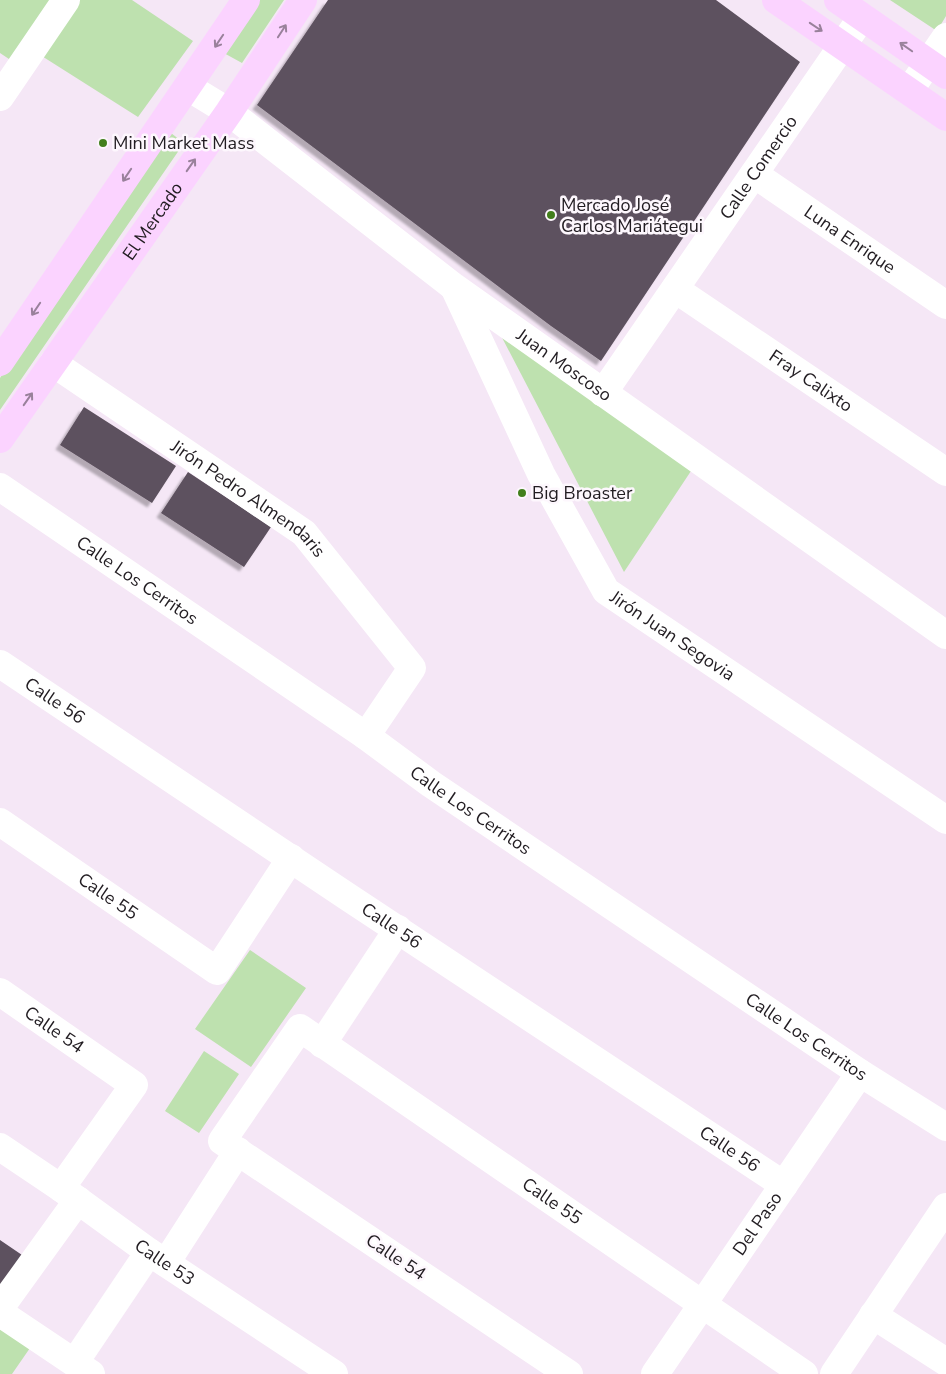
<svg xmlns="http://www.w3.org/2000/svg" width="946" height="1374" viewBox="0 0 946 1374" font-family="'Nunito Sans',sans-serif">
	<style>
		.green { fill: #bee1af }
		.building { fill: #5d515e; filter: url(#shadow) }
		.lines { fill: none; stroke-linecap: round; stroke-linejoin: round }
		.minor { stroke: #fff; stroke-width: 28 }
		.major { stroke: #fbd3ff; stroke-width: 28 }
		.oneway { stroke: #99819b }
		.poi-dot { fill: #427f1c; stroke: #fdf7fd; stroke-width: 2 }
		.labels { text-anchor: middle; stroke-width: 5; stroke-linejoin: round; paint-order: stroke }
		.poi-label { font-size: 18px; fill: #211c21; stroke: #fdf7fd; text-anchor: start }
		.street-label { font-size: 18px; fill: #211c21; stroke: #fdf7fd }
	</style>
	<defs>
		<filter id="shadow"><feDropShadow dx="-4.5" dy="4.5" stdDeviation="1" flood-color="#0004"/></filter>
	</defs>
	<rect width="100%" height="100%" fill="#f5e7f6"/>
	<path class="green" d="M 0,0 L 58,0 L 15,63 L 0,53 Z
		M 74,0 L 132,0 L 193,41 L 138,117 L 37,53 Z
		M 257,0 L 284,0 L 242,63 L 222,52 Z
		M 890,0 L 946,0 L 946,16 L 937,31 Z
		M 167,130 L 184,143 L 0,410 L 0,378 Z
		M 496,326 L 691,471 L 624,572 Z
		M 250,950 L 306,988 L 251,1067 L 195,1029 Z
		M 204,1051 L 239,1074 L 199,1133 L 165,1111 Z
		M 0,1329 L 30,1348 L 12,1374 L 0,1374 Z"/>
	<path class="building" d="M 328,0 L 716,0 L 800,62 L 601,361 L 551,326 L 257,105 Z
		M 84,407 L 176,466 L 152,503 L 60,445 Z
		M 188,472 L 271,527 L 244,567 L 161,513 Z
		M 0,1240 L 22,1255 L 0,1288 Z"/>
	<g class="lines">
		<g class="minor">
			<path id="s1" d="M 188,87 L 229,112 L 454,287 L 946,635"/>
			<path d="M 909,91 L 946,37"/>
			<path d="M 0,97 L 66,0"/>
			<path id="s2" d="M 754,174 L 946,305"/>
			<path id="s3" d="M 455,289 L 541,474 L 606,591 L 946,820"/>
			<path id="s4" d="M 675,289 L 946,472"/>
			<path id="s5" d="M 53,363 L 304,533 L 412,668 L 366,736"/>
			<path id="s6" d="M 603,393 L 862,17"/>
			<path id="s7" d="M 0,487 L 366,736 L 431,784 L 860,1073 L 946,1127"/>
			<path id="s8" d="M 0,664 L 348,897 L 784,1185"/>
			<path id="s9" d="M 0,822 L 217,971 L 291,858"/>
			<path id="s10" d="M 0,992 L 134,1085 L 61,1188"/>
			<path d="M 322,1044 L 398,929"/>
			<path id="s11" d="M 0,1147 L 61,1188 L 149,1252 L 334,1374"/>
			<path d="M 166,1263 L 238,1151"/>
			<path d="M 0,1308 L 78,1200"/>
			<path d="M 0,1313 L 91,1374"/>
			<path d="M 873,1315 L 946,1362"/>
			<path d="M 75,1362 L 149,1252"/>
			<path id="s12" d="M 569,1374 L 222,1141 L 300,1028 L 804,1374"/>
			<path id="s13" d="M 655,1374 L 860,1073"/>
			<path d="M 834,1374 L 946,1207"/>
		</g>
		<g class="major">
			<path d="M 776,0 L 946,117"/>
			<path d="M 838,0 L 946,75"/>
			<path d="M 0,362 C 82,241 165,121 246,0"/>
			<path id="s14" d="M 0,439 L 229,112 L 303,0"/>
		</g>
	</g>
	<defs><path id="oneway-shaft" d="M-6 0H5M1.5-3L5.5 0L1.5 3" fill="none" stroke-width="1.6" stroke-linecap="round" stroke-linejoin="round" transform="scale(1.25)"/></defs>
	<g class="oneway">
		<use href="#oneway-shaft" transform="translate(816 27) rotate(34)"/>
		<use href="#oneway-shaft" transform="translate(282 31) rotate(-57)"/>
		<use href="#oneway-shaft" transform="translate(219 41) rotate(124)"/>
		<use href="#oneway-shaft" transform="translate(906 47) rotate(-145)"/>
		<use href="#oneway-shaft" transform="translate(191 165) rotate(-55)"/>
		<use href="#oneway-shaft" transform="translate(127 175) rotate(124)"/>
		<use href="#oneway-shaft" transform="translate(36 309) rotate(124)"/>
		<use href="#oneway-shaft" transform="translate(28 399) rotate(-55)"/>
	</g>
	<g class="poi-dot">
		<circle cx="103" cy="143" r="5"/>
		<circle cx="551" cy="215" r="5"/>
		<circle cx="522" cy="493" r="5"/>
	</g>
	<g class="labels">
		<g class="poi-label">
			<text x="113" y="149">Mini Market Mass</text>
			<text x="561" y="211">Mercado José<tspan x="561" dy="21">Carlos Mariátegui</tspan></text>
			<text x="532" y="499">Big Broaster</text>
		</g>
		<g class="street-label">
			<text dy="6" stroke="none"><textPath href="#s6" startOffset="274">Calle Comercio</textPath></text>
			<text dy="6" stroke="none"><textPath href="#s14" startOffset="266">El Mercado</textPath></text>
			<text dy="6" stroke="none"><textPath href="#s2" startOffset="116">Luna Enrique</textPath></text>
			<text dy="6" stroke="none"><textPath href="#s1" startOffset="468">Juan Moscoso</textPath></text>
			<text dy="6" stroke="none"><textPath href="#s4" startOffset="164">Fray Calixto</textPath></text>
			<text dy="6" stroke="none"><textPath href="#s5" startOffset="238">Jirón Pedro Almendaris</textPath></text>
			<text dy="6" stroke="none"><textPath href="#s7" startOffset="166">Calle Los Cerritos</textPath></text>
			<text dy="6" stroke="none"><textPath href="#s3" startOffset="418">Jirón Juan Segovia</textPath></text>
			<text dy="6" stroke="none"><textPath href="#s8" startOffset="66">Calle 56</textPath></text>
			<text dy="6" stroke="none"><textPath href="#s7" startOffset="571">Calle Los Cerritos</textPath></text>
			<text dy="6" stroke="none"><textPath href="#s9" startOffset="131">Calle 55</textPath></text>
			<text dy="6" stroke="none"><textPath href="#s8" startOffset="471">Calle 56</textPath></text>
			<text dy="6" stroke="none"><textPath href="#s10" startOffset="66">Calle 54</textPath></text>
			<text dy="6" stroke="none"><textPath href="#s7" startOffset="976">Calle Los Cerritos</textPath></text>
			<text dy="6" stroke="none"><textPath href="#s8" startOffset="876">Calle 56</textPath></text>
			<text dy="6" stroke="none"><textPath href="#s12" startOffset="861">Calle 55</textPath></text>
			<text dy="6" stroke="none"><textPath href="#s13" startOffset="182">Del Paso</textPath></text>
			<text transform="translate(396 1257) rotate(34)" y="6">Calle 54</text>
			<text dy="6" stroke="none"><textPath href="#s11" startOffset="201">Calle 53</textPath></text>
		</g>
	</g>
</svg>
